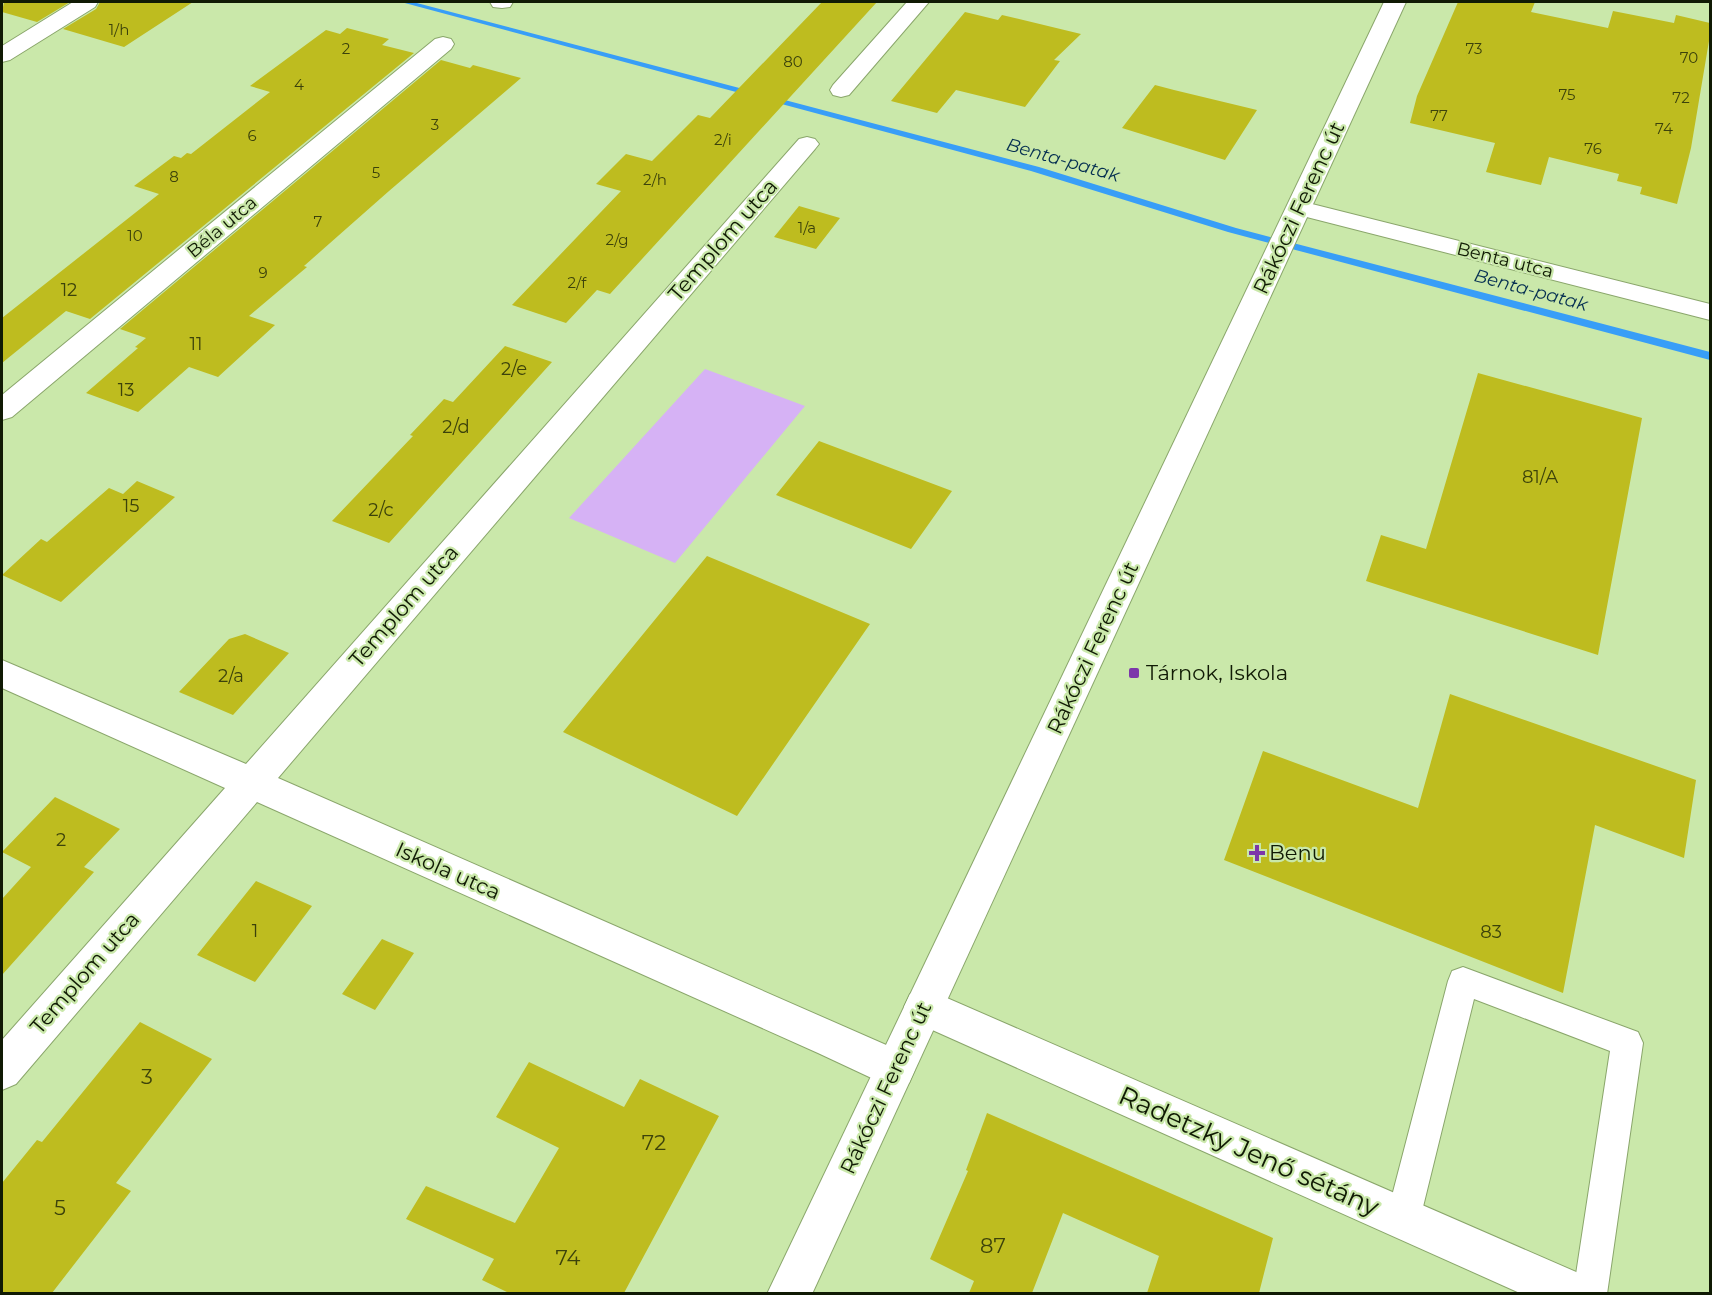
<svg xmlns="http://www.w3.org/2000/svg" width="1712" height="1295" viewBox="0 0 1712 1295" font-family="Montserrat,sans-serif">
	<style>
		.green { fill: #d6b2f5 }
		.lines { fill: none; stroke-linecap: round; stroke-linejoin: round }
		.stream { fill: #389ef7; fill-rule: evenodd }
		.building { fill: #bebc1f }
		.service-casing { stroke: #8aa66b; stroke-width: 2 }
		.minor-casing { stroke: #8aa66b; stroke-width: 2 }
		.tertiary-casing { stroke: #8aa66b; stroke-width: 2 }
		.service { fill: #fff; fill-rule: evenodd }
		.minor { fill: #fff; fill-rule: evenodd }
		.tertiary { fill: #fff; fill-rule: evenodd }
		.poi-dot { fill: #7c36aa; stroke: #cae8aa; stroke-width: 2 }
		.labels { text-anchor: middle; stroke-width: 4.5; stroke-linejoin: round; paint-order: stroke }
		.far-number-label { font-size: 15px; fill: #3c420b }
		.far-water-label { font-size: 18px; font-style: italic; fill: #052f51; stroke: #cae8aa }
		.far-street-label { font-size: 18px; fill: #101a04; stroke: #cae8aa }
		.number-label { font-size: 18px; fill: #3c420b }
		.street-label { font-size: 21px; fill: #101a04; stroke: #cae8aa }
		.poi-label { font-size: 21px; fill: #101a04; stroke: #cae8aa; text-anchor: start }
		.near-number-label { font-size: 21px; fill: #3c420b }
		.near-street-label { font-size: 26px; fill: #101a04; stroke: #cae8aa }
	</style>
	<rect width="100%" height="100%" fill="#cae8aa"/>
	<path class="green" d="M 705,369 L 805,406 L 675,563 L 569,518 Z"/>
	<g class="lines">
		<path class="stream" d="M 401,2 L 413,2 L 1039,167 L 1236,228 L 1710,352 L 1710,360 L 1228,232 L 1031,171 Z"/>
	</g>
	<path class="building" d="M 4,2 L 70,2 L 37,22 L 2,12 Z
		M 100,2 L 193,2 L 124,47 L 63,29 L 96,9 Z
		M 822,2 L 877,2 L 610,294 L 597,290 L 566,323 L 512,305 L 621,191 L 596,184 L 626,154 L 652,161 L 698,115 L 710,118 Z
		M 1458,2 L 1535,2 L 1531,12 L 1608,28 L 1613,11 L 1674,23 L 1676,15 L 1710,23 L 1710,35 L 1691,148 L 1677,204 L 1640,194 L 1642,187 L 1617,181 L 1619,174 L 1549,157 L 1541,185 L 1486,172 L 1495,143 L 1410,123 L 1417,96 Z
		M 965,12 L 998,20 L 1002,15 L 1081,34 L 1054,60 L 1060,61 L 1025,107 L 956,90 L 937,113 L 891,101 Z
		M 347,28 L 389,39 L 382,45 L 414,53 L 90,319 L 66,311 L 2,363 L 2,318 L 159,194 L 134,186 L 174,156 L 181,158 L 187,153 L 191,154 L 270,92 L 250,86 L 326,30 L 340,34 Z
		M 441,60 L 470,68 L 473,65 L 521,78 L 389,191 L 304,266 L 307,267 L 249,316 L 275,325 L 218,377 L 189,367 L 138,412 L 86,393 L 138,348 L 135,347 L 146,338 L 120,329 Z
		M 1155,85 L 1174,90 L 1257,110 L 1225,160 L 1122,128 Z
		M 799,206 L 840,218 L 816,249 L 774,237 Z
		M 505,346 L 552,362 L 389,543 L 332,521 L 413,436 L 410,435 L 444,399 L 453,402 Z
		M 1478,373 L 1642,418 L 1598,655 L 1366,581 L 1381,535 L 1426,549 Z
		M 819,441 L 952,491 L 911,549 L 776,495 Z
		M 137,481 L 175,497 L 61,602 L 2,575 L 41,539 L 47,542 L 109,488 L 123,494 Z
		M 707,556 L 870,624 L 737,816 L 563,732 Z
		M 245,634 L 289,653 L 233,715 L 179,692 L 229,639 Z
		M 1450,694 L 1696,780 L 1684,858 L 1595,825 L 1563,993 L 1224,860 L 1263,751 L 1418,808 Z
		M 55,797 L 120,829 L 84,867 L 94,872 L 2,975 L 2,899 L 31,867 L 2,852 Z
		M 256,881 L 312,906 L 255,982 L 197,955 Z
		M 382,939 L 414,953 L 375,1010 L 342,994 Z
		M 140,1022 L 212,1059 L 116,1183 L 131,1191 L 52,1293 L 2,1293 L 2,1183 L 37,1140 L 42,1142 Z
		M 529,1062 L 624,1107 L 640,1079 L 719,1116 L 624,1293 L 509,1293 L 482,1280 L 494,1259 L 406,1219 L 426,1186 L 515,1223 L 559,1148 L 496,1117 Z
		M 987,1113 L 1273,1238 L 1259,1293 L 1147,1293 L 1159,1256 L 1063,1213 L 1032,1293 L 969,1293 L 974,1281 L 930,1259 L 968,1171 L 966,1170 Z"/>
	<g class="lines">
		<g class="service-casing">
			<path id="service" d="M 1463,967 L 1638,1032 L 1643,1043 L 1607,1294 L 1573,1294 L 1610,1051 L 1474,999 L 1420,1219 L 1415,1231 L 1403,1236 L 1391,1231 L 1386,1219 L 1448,981 L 1452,971 Z"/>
		</g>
		<g class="minor-casing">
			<path id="minor" d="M 73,2 L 98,2 L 95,7 L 10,60 L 2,62 L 2,46 Z
				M 490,2 L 513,2 L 510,7 L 502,8 L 493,7 Z
				M 907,2 L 929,2 L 849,95 L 841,97 L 833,95 L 830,90 L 833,85 Z
				M 443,37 L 451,39 L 454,44 L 451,49 L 12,417 L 2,420 L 2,395 L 435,39 Z
				M 807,137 L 815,139 L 819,144 L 815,149 L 278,778 L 909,1055 L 915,1069 L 909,1083 L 895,1089 L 818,1053 L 257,802 L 16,1084 L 2,1090 L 2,1040 L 225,788 L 2,688 L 2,660 L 246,764 L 799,139 Z
				M 1300,201 L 1710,304 L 1710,320 L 1291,213 L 1288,208 L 1291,203 Z
				M 924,988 L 1590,1278 L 1596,1294 L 1522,1294 L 910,1020 L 904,1007 L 910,994 Z"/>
		</g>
		<g class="tertiary-casing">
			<path id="tertiary" d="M 1384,2 L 1406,2 L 812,1294 L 767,1294 Z"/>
		</g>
		<use href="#service" class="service"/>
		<use href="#minor" class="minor"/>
		<use href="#tertiary" class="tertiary"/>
	</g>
	<g class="poi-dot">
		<rect x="1128" y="667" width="12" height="12" rx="3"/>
		<path d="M1254 844h6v6h6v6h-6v6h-6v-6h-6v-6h6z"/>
	</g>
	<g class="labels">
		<g class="far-number-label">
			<text x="119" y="35">1/h</text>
			<text x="346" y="54">2</text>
			<text x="1474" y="54">73</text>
			<text x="1689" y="63">70</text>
			<text x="793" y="67">80</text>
			<text x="299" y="90">4</text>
			<text x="1567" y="100">75</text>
			<text x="1681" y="103">72</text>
			<text x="1439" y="121">77</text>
			<text x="435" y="130">3</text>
			<text x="1664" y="134">74</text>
			<text x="252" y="141">6</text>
			<text x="723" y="145">2/i</text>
			<text x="1593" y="154">76</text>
			<text x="376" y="178">5</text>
			<text x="174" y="182">8</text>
			<text x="655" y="185">2/h</text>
			<text x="318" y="227">7</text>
			<text x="807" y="233">1/a</text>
			<text x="135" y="241">10</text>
			<text x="617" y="245">2/g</text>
			<text x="263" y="278">9</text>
			<text x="577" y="288">2/f</text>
		</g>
		<g class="far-water-label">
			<text transform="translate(1063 160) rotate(16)" y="6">Benta-patak</text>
			<text transform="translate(1531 290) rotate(15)" y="6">Benta-patak</text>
		</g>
		<g class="far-street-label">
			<text transform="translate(222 227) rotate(-40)" y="6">Béla utca</text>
			<text transform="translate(1505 260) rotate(14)" y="6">Benta utca</text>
		</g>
		<g class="number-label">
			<text x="69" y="296">12</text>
			<text x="196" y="350">11</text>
			<text x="514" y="375">2/e</text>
			<text x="126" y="396">13</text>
			<text x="456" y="433">2/d</text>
			<text x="1540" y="483">81/A</text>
			<text x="131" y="512">15</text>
			<text x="381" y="516">2/c</text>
			<text x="231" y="682">2/a</text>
			<text x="61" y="846">2</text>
			<text x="255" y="937">1</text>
			<text x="1491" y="938">83</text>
		</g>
		<g class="street-label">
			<text transform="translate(1299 208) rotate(-65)" y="7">Rákóczi Ferenc út</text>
			<text transform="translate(723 240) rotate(-49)" y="7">Templom utca</text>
			<text transform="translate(404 606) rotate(-49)" y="7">Templom utca</text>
			<text transform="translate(1093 648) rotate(-65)" y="7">Rákóczi Ferenc út</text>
			<text transform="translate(448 871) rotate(24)" y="7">Iskola utca</text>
			<text transform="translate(85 973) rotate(-49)" y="7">Templom utca</text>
			<text transform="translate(886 1088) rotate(-65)" y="7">Rákóczi Ferenc út</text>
		</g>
		<g class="poi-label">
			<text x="1146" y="680">Tárnok, Iskola</text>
			<text x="1269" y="860">Benu</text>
		</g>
		<g class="near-number-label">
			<text x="147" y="1084">3</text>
			<text x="654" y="1150">72</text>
			<text x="60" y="1215">5</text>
			<text x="993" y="1253">87</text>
			<text x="568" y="1265">74</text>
		</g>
		<g class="near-street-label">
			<text transform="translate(1249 1151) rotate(24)" y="9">Radetzky Jenő sétány</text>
		</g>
	</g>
	<rect width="1712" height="1295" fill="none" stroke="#101a04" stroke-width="6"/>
</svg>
